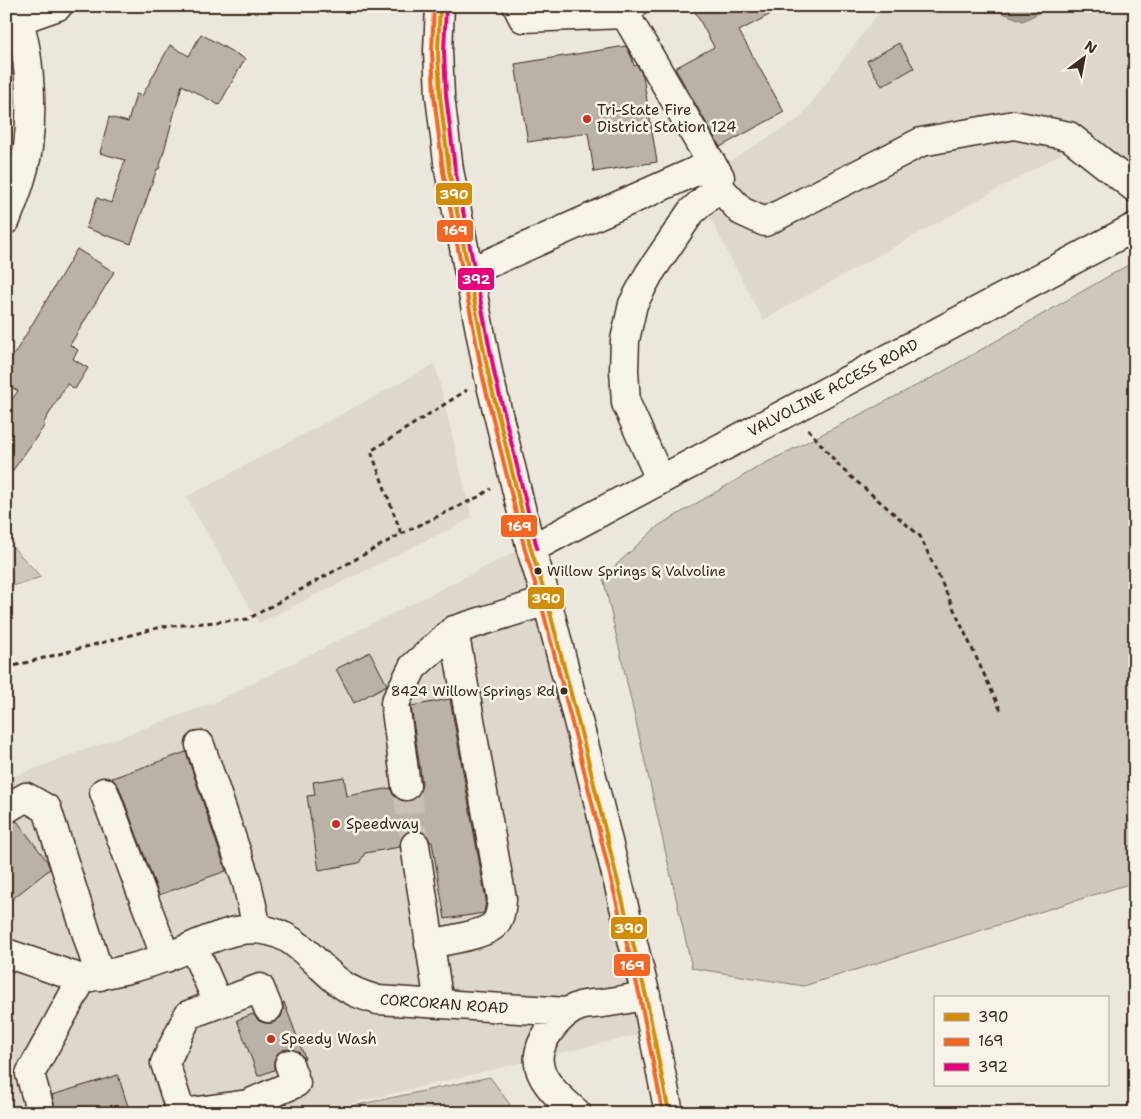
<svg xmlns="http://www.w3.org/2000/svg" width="1141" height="1119" viewBox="0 0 1141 1119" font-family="'Shantell Sans',sans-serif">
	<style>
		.built { fill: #ddd7cc }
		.green { fill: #cec8bc; stroke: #84796d }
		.water { fill: #a89f93; stroke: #7c7064 }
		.building { fill: #bab2a7; stroke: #3b2a1e }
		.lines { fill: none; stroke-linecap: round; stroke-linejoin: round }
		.minor-tunnel { stroke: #c9c1b6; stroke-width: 28; stroke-dasharray: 28 14; stroke-linecap: butt }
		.minor-casing { stroke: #3b2a1e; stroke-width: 31 }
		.major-casing { stroke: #3b2a1e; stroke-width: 31 }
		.path { stroke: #3b2a1e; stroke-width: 3; stroke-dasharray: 5 4; stroke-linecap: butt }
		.minor { stroke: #f7f3e8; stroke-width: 28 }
		.major { stroke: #f7f3e8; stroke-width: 28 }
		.bus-1-casing { stroke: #f7f3e8; stroke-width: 8 }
		.bus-2-casing { stroke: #f7f3e8; stroke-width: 8 }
		.bus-3-casing { stroke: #f7f3e8; stroke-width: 8 }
		.bus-1 { stroke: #d18d06; stroke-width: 4 }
		.bus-2 { stroke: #f26522; stroke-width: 4 }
		.bus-3 { stroke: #e5007d; stroke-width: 4 }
		.poi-dot { fill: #c8321e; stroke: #f7f3e8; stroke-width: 2 }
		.bus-dot { fill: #3b2a1e; stroke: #f7f3e8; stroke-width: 2 }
		.labels { text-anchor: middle; stroke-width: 5; stroke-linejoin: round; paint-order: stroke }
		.bus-label { font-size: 14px; fill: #3b2a1e; stroke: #f7f3e8; text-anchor: start }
		.poi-label { font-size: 15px; fill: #3b2a1e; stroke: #f7f3e8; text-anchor: start }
		.street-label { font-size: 15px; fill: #3b2a1e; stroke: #f7f3e8 }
		.line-badge { stroke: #f7f3e8; stroke-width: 2 }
		.badge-label { font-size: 14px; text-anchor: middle; font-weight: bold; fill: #fff }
	</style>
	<rect width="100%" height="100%" fill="#ece7dc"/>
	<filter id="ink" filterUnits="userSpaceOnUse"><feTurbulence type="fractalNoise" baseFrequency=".02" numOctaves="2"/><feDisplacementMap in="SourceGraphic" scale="10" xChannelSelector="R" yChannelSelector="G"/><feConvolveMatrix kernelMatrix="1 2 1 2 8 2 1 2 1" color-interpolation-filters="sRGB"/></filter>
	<g filter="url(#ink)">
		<path class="built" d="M 871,6 L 1135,6 L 1135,171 L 1084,141 L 763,320 L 692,184 L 800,118 L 879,12 Z
			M 435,364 L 472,518 L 259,623 L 186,497 Z
			M 519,550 L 645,1033 L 341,1106 L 323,1113 L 6,1113 L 6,779 L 213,703 Z"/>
		<path class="green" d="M 1135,261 L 1135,882 L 804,986 L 692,968 L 603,577 L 658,526 L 760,466 L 937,375 Z
			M 6,540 L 41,577 L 6,588 Z
			M 490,1077 L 516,1113 L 319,1113 Z"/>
		<path class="water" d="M 985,6 L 1052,6 L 1023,21 Z"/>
		<path class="building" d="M 692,6 L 786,6 L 739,31 L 784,112 L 720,147 L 675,68 L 714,47 Z
			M 201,34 L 245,59 L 219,105 L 182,85 L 159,169 L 157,169 L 131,244 L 86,228 L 97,198 L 111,203 L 125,160 L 100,153 L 109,117 L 128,122 L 136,94 L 142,96 L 170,45 L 189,56 Z
			M 899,43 L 914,68 L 882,86 L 867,61 Z
			M 626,46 L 632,58 L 634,66 L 637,65 L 643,76 L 657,162 L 594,172 L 588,133 L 528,142 L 515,64 Z
			M 77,249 L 114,272 L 70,345 L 78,350 L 73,359 L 88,368 L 75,389 L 67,384 L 43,424 L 45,425 L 6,480 L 6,408 L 18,391 L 6,384 L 6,368 Z
			M 370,652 L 387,685 L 354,703 L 336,669 Z
			M 450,699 L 486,900 L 484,913 L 445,919 L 432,842 L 430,842 L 427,835 L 420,830 L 412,830 L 405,833 L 401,839 L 400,847 L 365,853 L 359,863 L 319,870 L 307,796 L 315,795 L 313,782 L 344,777 L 347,796 L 391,788 L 393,795 L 400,800 L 408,801 L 415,799 L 420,792 L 422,783 L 411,706 Z
			M 186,752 L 226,871 L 159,895 L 119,787 L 112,778 Z
			M 17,821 L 47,861 L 50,869 L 6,904 L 6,825 Z
			M 283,1002 L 284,1002 L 305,1058 L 304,1059 L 299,1052 L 292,1049 L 283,1050 L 277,1054 L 274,1061 L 274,1070 L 258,1076 L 237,1020 L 253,1014 L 259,1021 L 265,1023 L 273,1023 L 281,1017 L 283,1010 Z
			M 118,1075 L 130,1113 L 56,1113 L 52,1095 Z"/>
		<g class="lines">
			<path class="minor-tunnel" d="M 406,786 L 415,845"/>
			<g class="minor-casing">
				<path id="minor" d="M 517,6 L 523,18 L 625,14
					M 18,20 L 58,6
					M 719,187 L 741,211 L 765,222 L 921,142 L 1014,125 L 1069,136 L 1135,188
					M 6,220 C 15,197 25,171 28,147 C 33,107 30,42 13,6
					M 469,272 L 712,164 L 625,14 L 633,6
					M 660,479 L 626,403 L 624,370 L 625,340 L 633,304 L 649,274 L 691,212 L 719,187 L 720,177 L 716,170
					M 531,549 L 1135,227
					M 200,745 L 247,883 L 257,928
					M 406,786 L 395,703 L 413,667 L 454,630 L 547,601
					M 104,792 L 166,958
					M 6,809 L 26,797 L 47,809 L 100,976
					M 415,845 L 439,1004
					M 429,944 C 444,941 484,935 494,925 C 501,918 501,908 502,899 L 454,630
					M 193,946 L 218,1003
					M 6,953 L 82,979
					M 82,979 C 110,973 139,968 166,957 C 205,943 244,916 285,937 C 306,948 321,969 340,983 C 351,992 365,996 378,1000 L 567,1012
					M 41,1113 L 30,1074 L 82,979
					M 181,1113 L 165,1063 L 188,1015 L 260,988 L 268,1008
					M 183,1113 L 248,1104 L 296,1083 L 289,1064
					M 577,1113 C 549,1088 523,1067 550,1030 C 558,1019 568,1010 580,1006 C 587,1004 596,1004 603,1003 C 618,1001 632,998 646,996"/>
			</g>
			<g class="major-casing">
				<path id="major" d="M 440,6 L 438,51 L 440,96 L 449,170 L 489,377 L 531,549 L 547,601 L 586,752 L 646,996 L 669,1113"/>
			</g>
			<path class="path" d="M 808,429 L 842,469 L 920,536 L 1001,711
				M 401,533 L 371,451 L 467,390
				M 6,668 L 161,627 L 248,619 L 401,534 L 478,497 L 491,489"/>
			<use href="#minor" class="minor"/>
			<use href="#major" class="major"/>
			<g class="bus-1-casing">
				<path id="bus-1" d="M 440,6 L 438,51 L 440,96 L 449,170 L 489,377 L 531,549 L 547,601 L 586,752 L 646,996 L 669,1113"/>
			</g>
			<g class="bus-2-casing">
				<path id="bus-2" d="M 434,6 L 432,51 L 434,96 L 443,171 L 483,378 L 525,550 L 541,603 L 580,754 L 640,997 L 663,1113"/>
			</g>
			<g class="bus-3-casing">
				<path id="bus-3" d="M 446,6 L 444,51 L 446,95 L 455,169 L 495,376 L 537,548"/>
			</g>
			<use href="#bus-1" class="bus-1"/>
			<use href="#bus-2" class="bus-2"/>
			<use href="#bus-3" class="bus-3"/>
		</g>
	</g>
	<g class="poi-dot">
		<circle cx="587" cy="119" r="5"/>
		<circle cx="336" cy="824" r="5"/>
		<circle cx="271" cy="1039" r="5"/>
	</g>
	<g class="bus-dot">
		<circle cx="538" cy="571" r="4.5"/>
		<circle cx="564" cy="691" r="4.5"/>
	</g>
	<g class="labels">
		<g class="bus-label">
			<text x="547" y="576">Willow Springs &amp; Valvoline</text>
			<text x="555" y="696" text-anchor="end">8424 Willow Springs Rd</text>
		</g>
		<g class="poi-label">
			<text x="597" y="115">Tri-State Fire<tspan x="597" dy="17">District Station 124</tspan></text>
			<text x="346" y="829">Speedway</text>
			<text x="281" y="1044">Speedy Wash</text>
		</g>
		<g class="street-label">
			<text transform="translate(833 388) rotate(-28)" y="5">VALVOLINE ACCESS ROAD</text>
			<text transform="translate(444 1004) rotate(4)" y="5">CORCORAN ROAD</text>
		</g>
	</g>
	<g class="line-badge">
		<rect x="435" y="182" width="38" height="24" rx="5" fill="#d18d06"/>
		<rect x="436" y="219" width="38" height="24" rx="5" fill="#f26522"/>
		<rect x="457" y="267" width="38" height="24" rx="5" fill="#e5007d"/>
		<rect x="500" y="514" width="38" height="24" rx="5" fill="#f26522"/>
		<rect x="527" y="586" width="38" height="24" rx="5" fill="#d18d06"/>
		<rect x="610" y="916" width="38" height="24" rx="5" fill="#d18d06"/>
		<rect x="613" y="953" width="38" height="24" rx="5" fill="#f26522"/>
	</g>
	<g class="badge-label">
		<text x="454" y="199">390</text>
		<text x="455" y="235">169</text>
		<text x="476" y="284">392</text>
		<text x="519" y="531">169</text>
		<text x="546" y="603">390</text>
		<text x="629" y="933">390</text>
		<text x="632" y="970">169</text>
	</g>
	<rect width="1141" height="1119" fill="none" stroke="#f7f3e8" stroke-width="25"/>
	<rect x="12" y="12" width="1116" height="1094" fill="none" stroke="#3b2a1e" stroke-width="2" filter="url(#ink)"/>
	<rect x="934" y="996" width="175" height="90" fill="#f7f3e8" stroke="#aca397"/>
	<rect x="944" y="1013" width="25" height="8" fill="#d18d06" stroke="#aca397"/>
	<text x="978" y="1022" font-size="15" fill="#3b2a1e">390</text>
	<rect x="944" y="1038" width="25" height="8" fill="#f26522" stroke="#aca397"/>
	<text x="978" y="1046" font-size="15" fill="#3b2a1e">169</text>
	<rect x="944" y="1063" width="25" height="8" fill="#e5007d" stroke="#aca397"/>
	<text x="978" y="1072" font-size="15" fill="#3b2a1e">392</text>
	<g transform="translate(1084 58) rotate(32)" stroke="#f7f3e8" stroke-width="4" paint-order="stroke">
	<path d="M0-4L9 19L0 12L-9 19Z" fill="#3b2a1e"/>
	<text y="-8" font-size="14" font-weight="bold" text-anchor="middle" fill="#3b2a1e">N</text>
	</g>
</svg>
